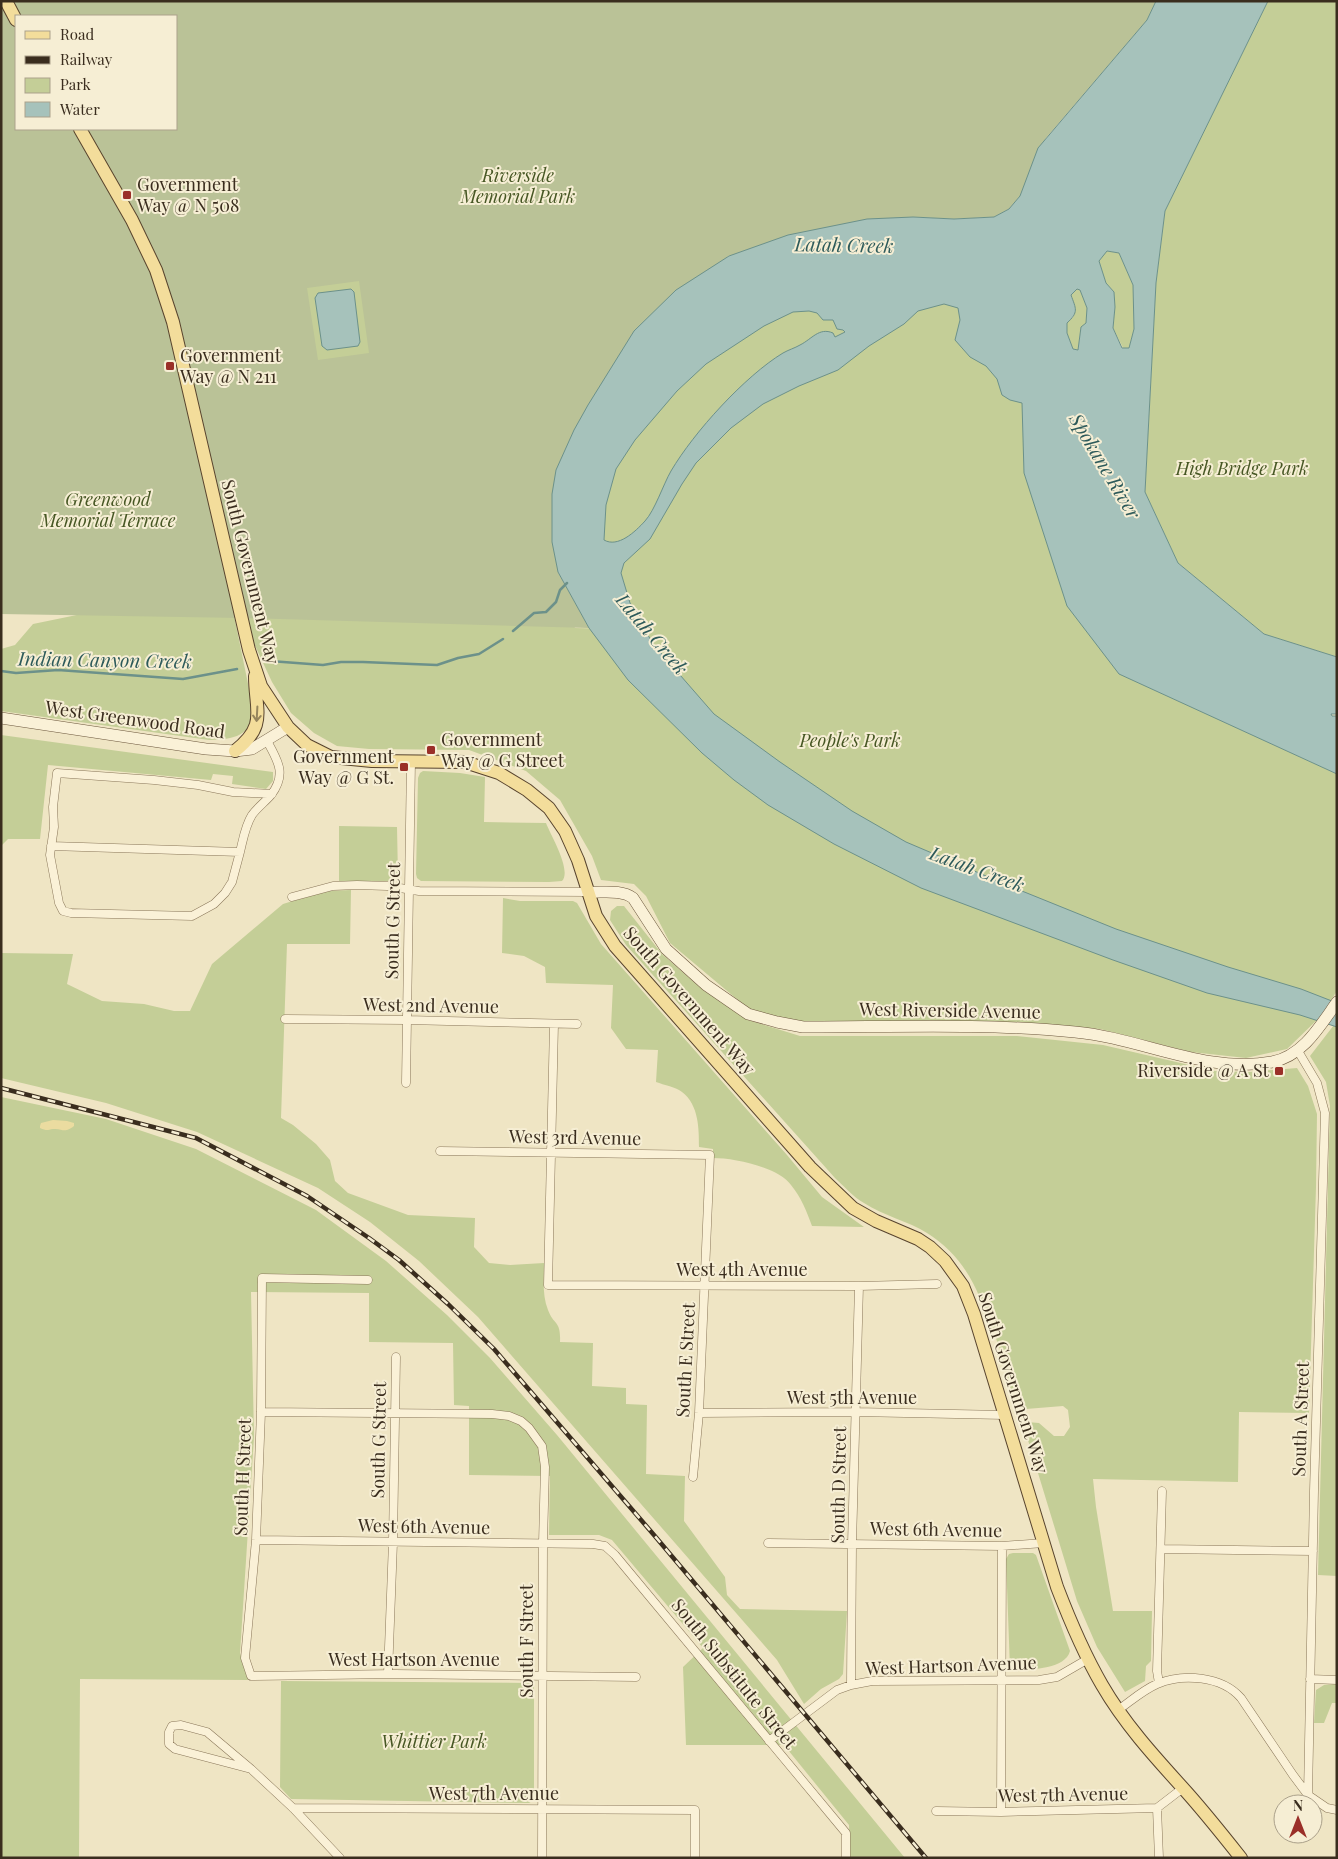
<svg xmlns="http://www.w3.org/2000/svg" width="1338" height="1859" viewBox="0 0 1338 1859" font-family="'Playfair Display',serif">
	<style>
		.green { fill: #c4ce97 }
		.sand { fill: #ebdca0 }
		.cemetery { fill: #bac297; fill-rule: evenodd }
		.water { fill: #a6c2bb; stroke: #6c918a; fill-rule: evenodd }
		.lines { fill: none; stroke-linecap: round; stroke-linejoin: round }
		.stream { stroke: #6c918a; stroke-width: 2.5 }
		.street-casing { stroke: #8a775a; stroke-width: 9 }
		.secondary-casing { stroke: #6c573d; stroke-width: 12 }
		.primary-casing { stroke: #58442e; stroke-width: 14 }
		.street { stroke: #faf1d7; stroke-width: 8 }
		.secondary { stroke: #faf1d7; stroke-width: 11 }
		.primary { stroke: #f3dd9b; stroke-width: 12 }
		.rail-casing { stroke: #3a2d1e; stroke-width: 4.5 }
		.rail { stroke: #f6eed4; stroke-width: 2.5; stroke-dasharray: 8; stroke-linecap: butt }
		.oneway { stroke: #96855c }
		.poi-dot { fill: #9a2f28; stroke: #f6eed4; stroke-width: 2 }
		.labels { text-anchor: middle; stroke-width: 4; stroke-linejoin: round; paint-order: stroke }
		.park-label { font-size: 18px; font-style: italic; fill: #475724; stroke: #f6eed4 }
		.poi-label { font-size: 18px; fill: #3a2d1e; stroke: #f6eed4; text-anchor: start }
		.street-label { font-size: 18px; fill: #3a2d1e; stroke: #f6eed4 }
		.water-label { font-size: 19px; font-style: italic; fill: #2d5a5a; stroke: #f6eed4 }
	</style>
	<rect width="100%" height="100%" fill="#efe5c4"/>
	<path class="green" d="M 1268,1 L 1337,1 L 1337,657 L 1264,634 L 1178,563 L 1145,492 L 1156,283 L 1165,211 Z
		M 255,181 L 476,368 L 575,628 L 617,629 L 578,577 L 667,312 L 990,254 L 1120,674 L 1337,774 L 1337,991 L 1319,1018 L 1287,1049 L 1246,1058 L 1191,1052 L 1100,1029 L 973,1021 L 800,1021 L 751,1011 L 670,943 L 646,896 L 634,884 L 601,880 L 592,856 L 560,800 L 526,771 L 469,750 L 369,749 L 337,746 L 314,733 L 291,713 L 272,682 L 242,618 L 255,618 Z
		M 1106,251 L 1119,253 L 1133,285 L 1134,329 L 1129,348 L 1123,348 L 1113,328 L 1115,307 L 1114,292 L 1106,283 L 1099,261 Z
		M 1077,289 L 1080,290 L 1087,308 L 1086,324 L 1081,327 L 1078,350 L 1073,349 L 1067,333 L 1067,323 L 1074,316 L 1071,295 Z
		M 174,595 L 230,596 L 253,708 C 252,737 234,739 209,740 L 1,711 L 1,649 L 15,645 L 33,624 Z
		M 1,735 L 273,772 L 273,781 L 266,789 L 232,784 L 233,776 L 213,774 L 211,780 L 48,765 L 40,839 L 8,839 L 1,846 Z
		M 423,771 L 460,773 L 485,777 L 484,822 L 546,823 C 551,836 572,870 562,881 L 549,882 L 421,881 L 417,878 L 416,874 L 418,778 L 420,773 Z
		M 339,826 L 397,827 L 398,877 L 394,881 L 339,881 Z
		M 351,890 L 350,944 L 287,944 L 281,1118 L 293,1125 L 316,1144 L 330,1160 L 335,1181 L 348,1193 L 408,1215 L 475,1218 L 474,1247 L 489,1263 L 510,1265 L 544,1263 C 544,1279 542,1295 548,1310 C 554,1326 561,1320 560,1342 L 593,1343 L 592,1386 L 626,1388 L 626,1404 L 647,1405 L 646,1474 L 685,1476 L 684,1521 L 725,1577 L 727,1595 L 740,1609 L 847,1611 L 843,1674 L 839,1679 L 821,1689 L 804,1704 L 777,1660 L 478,1317 L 419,1261 L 370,1222 L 318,1188 L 197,1132 L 106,1103 L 1,1078 L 1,953 L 73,954 L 67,984 L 102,1001 L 144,1004 L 174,1011 L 190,1011 L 212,964 L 283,904 L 325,891 Z
		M 503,898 L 520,901 L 573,901 L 577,903 L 601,944 L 787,1155 L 822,1197 L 864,1227 L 812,1226 C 807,1212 801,1197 791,1185 C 778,1167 734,1158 713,1158 L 713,1149 L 699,1147 C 699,1129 699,1105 682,1092 C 676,1087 664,1085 656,1082 L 658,1050 L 626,1049 L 611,1028 L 613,985 L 546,983 L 545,967 L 524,956 L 502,953 Z
		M 617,906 L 624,906 L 662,954 L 703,990 L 748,1020 L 800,1036 L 1017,1036 L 1103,1045 L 1215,1071 L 1249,1072 L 1297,1068 L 1308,1086 L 1317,1114 L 1316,1187 L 1309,1413 L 1239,1412 L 1238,1482 L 1093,1479 L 1096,1507 L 1113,1611 L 1152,1611 L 1151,1661 L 1146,1666 L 1145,1681 L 1125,1692 L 1097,1647 L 1077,1601 L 1024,1427 L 1027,1422 L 1039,1423 L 1054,1436 L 1064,1436 L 1070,1427 L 1068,1410 L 1063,1406 L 1026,1409 L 1016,1408 L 994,1331 L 988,1327 C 981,1289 961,1254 927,1233 C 908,1221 884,1216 864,1203 C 853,1197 844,1186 835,1178 L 626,945 L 610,920 L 611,911 Z
		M 1337,1021 L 1337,1576 L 1318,1575 L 1330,1106 L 1326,1082 L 1310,1056 Z
		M 1,1097 L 106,1119 L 196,1149 L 316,1210 L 386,1261 L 447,1315 L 490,1358 L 557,1435 L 905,1858 L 850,1858 L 849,1825 L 784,1745 L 686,1745 L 683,1667 L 703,1648 L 612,1540 L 599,1535 L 549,1535 L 550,1476 L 469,1475 L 469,1406 L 454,1405 L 453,1343 L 369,1342 L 369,1293 L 251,1292 L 254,1437 L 240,1653 L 248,1680 L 80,1679 L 79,1858 L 1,1858 Z
		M 1013,1553 L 1033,1553 L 1036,1555 L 1070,1651 C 1065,1670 1029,1669 1013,1671 L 1010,1669 L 1006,1559 L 1009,1554 Z
		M 281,1681 L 531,1683 L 534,1687 L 534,1800 L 529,1803 L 291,1799 L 280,1787 Z
		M 1337,1684 L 1337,1703 L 1332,1703 L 1324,1723 L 1314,1723 L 1316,1690 L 1324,1685 Z"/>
	<path class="sand" d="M 53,1120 L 67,1121 L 74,1123 L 74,1126 C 64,1134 63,1128 53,1129 C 47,1130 47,1131 40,1128 L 40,1126 L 41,1123 Z"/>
	<path class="cemetery" d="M 1,1 L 1156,1 L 1147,20 L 1046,138 L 1020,196 L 1009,209 L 994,217 L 954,219 L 913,217 L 728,256 L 558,572 L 589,628 L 242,618 L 1,614 ZM 16,16 L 176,16 L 176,129 L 16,129 ZM 359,281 L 369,353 L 318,360 L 307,288 Z"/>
	<path class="water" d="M 1156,1 L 1268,1 L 1165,211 L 1156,283 L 1145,492 L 1178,563 L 1264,634 L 1337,657 L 1337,714 L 1331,714 L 1332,716 L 1337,716 L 1337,774 L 1119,674 L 1067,606 L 1024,473 L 1022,403 L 1010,400 L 1002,395 L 997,379 L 986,366 L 970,357 L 955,340 L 960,320 L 958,308 L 944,304 L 918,311 L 904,324 L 869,346 L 838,370 L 799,386 L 763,404 L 731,428 L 696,463 L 682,484 L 650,539 L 624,563 L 621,573 L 630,603 L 653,644 L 714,714 L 780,762 L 852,811 L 906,842 L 1012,887 L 1116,929 L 1228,967 L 1301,989 L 1337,1003 L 1337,1027 L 1300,1015 L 1207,993 L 1113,960 L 921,888 L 834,844 L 768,805 L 734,780 L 702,753 L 628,680 L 589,628 L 558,572 L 552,542 L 552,494 L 556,470 L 574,430 L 588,405 L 634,331 L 676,290 L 729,256 L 788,235 L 867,219 L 913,217 L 954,219 L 994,217 L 1009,209 L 1020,196 L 1038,148 L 1147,20 ZM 1107,251 L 1119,253 L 1133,285 L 1134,329 L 1129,348 L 1122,348 L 1113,328 L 1115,307 L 1114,292 L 1106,283 L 1099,261 ZM 1077,289 L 1080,290 L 1087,308 L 1086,323 L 1081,327 L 1078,350 L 1073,349 L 1067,333 L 1067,323 C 1079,312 1076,309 1071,295 ZM 809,311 L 817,313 L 823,320 L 833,320 L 837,329 L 843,330 L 845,332 L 835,337 L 833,333 C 819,327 812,339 800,345 C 795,348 788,350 783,353 C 745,376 694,432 671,471 C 663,485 655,510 645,521 C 635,532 618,548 604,540 L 606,505 L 616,469 L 635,440 L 677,391 L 706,364 L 764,326 L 793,312 Z
		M 351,289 L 354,292 L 360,342 L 358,346 L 327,350 L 322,346 L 315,298 L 318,293 Z"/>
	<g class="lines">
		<path class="stream" d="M 513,631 L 534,613 L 546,612 L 556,602 L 560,590 L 567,583
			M 270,661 L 323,665 L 341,662 L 363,662 L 437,665 L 458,658 L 479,654 L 503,639
			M 1,671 L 16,673 L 58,670 L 183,679 L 237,669"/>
		<g class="street-casing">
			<path id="street" d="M 51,846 L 240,852 C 243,840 245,826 252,815 C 257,808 265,802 271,795 C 287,774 278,761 267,741
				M 240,852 L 232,882 L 225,893 L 214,904 L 192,916 L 71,913 L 63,911 L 59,903 L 50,855 L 54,827 L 53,807 L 57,773 L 154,780 L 198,785 L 233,792 L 272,794
				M 292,897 L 333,886 L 357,885 L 387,886 L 419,891 L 587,892
				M 285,1019 L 406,1020 L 577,1024
				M 554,1024 L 548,1285 L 859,1286 L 937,1284
				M 1298,1051 L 1317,1083 L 1325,1113 L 1314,1491 L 1308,1795
				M 406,1083 L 411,761
				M 440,1151 L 710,1155 L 699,1413 L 693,1477
				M 368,1280 L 262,1278 L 261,1412 L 256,1540 L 245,1658 L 251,1676 L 395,1674 L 636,1677
				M 261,1412 L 492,1414 L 509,1416 L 521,1421 L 529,1428 L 542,1446 L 545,1467 L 543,1543 L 542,1858
				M 699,1413 L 855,1412 L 1005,1415
				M 256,1540 L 593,1544 L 605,1546 L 615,1555 L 846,1833 L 846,1858
				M 768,1543 L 1002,1546 L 1044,1543
				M 1161,1549 L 1313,1551
				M 388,1674 L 393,1542 L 396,1357
				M 1310,1679 L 1337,1680
				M 1159,1683 L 1157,1671 L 1162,1491
				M 851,1685 L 852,1544 L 859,1286
				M 1118,1710 C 1131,1701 1143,1690 1157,1684 C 1183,1673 1222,1676 1241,1698 L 1293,1775 L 1308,1795 L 1327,1808 L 1337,1810
				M 769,1741 L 837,1690 L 851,1685 L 872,1681 L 1039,1680 L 1057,1677 L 1088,1659
				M 251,1769 L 175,1749 L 169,1744 L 169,1732 L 172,1726 L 181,1725 L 207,1732 L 251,1769 L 293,1808 L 340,1858
				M 293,1808 L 695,1810 L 695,1858
				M 1157,1808 L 1159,1858
				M 936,1811 L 1001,1812 L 1157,1808 L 1183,1788
				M 1001,1812 L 1002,1546"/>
		</g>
		<g class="secondary-casing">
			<path id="secondary" d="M 1,718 L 206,749 L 235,751 L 252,749 L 288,727
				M 587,892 C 602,893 621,889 633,898 L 666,949 L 706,985 L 748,1014 L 777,1022 L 803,1027 C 894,1027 985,1023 1075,1032 C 1141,1038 1205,1074 1272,1062 C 1303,1056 1320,1026 1337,1002"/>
		</g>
		<g class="primary-casing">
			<path id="primary" d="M 6,1 L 16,20
				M 80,129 L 132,220 L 156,270 L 173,322 L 249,650 L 261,686 L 288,727 L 307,745 L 331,757 L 372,761 L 465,762 L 499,773 L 527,790 L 549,808 L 565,831 L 578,860 L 596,916 L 615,946 L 810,1167 L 853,1208 L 876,1221 L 918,1239 L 930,1247 L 945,1261 L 963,1286 L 974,1314 L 1057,1587 C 1070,1621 1084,1654 1102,1685 C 1124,1723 1153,1755 1182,1787 C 1203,1810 1222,1834 1241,1858
				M 235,751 C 268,725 255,711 255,676"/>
		</g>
		<use href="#street" class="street"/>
		<use href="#secondary" class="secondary"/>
		<use href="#primary" class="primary"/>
		<g class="rail-casing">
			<path id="rail" d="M 1,1088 L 196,1138 L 307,1196 L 369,1238 L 399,1260 L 448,1304 L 494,1349 L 654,1535 L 926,1858"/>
		</g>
		<use href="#rail" class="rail"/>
	</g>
	<defs><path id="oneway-shaft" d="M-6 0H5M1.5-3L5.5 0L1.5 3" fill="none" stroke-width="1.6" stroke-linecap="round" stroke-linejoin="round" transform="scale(1.25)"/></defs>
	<use class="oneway" href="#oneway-shaft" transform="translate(257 714) rotate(93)"/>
	<g class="poi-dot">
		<rect x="122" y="190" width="10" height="10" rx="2.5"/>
		<rect x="165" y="361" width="10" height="10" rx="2.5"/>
		<rect x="426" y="745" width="10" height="10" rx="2.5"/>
		<rect x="399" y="762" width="10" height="10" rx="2.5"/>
		<rect x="1274" y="1066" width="10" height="10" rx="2.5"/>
	</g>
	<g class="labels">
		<g class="park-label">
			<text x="518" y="182">Riverside<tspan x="518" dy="21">Memorial Park</tspan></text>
			<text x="1242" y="475">High Bridge Park</text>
			<text x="108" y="506">Greenwood<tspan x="108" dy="21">Memorial Terrace</tspan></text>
			<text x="850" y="747">People's Park</text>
			<text x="434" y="1748">Whittier Park</text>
		</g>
		<g class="poi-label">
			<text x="137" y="191">Government<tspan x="137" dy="21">Way @ N 508</tspan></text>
			<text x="180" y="362">Government<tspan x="180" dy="21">Way @ N 211</tspan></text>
			<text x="441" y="746">Government<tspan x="441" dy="21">Way @ G Street</tspan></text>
			<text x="394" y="763" text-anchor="end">Government<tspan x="394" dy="21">Way @ G St.</tspan></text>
			<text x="1269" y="1077" text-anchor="end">Riverside @ A St</text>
		</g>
		<g class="street-label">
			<text transform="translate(250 572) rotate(76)" y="6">South Government Way</text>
			<text transform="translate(135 720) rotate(8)" y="6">West Greenwood Road</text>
			<text transform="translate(393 921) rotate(-89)" y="6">South G Street</text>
			<text transform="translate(689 1001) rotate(49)" y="6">South Government Way</text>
			<text transform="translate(431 1006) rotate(1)" y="6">West 2nd Avenue</text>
			<text transform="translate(950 1011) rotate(1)" y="6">West Riverside Avenue</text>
			<text transform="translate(575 1138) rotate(1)" y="6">West 3rd Avenue</text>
			<text x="742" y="1276">West 4th Avenue</text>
			<text transform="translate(686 1360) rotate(-87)" y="6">South E Street</text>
			<text transform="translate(1013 1383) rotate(72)" y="6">South Government Way</text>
			<text x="852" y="1404">West 5th Avenue</text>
			<text transform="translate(1301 1419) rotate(-88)" y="6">South A Street</text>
			<text transform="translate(379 1440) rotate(-89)" y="6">South G Street</text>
			<text transform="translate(243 1477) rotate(-88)" y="6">South H Street</text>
			<text transform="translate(839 1485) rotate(-89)" y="6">South D Street</text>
			<text transform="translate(424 1527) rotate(1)" y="6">West 6th Avenue</text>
			<text transform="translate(936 1530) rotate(1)" y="6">West 6th Avenue</text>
			<text transform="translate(527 1641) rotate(-90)" y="6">South F Street</text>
			<text x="414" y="1666">West Hartson Avenue</text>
			<text transform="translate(951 1666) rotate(-2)" y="6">West Hartson Avenue</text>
			<text transform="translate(734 1674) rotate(51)" y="6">South Substitute Street</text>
			<text x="494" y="1800">West 7th Avenue</text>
			<text transform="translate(1063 1795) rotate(-1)" y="6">West 7th Avenue</text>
		</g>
		<g class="water-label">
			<text transform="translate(844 245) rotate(1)" y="7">Latah Creek</text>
			<text transform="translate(1105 466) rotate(59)" y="7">Spokane River</text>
			<text transform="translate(652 634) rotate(50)" y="7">Latah Creek</text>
			<text transform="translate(105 660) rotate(1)" y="7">Indian Canyon Creek</text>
			<text transform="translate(977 869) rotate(20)" y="7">Latah Creek</text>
		</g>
	</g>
	<rect width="1338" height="1859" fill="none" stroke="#3a2d1e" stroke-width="5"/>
	<rect x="15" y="15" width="162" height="115" fill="#f6eed4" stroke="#aba18b"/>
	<rect x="25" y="31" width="25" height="8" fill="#f3dd9b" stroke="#aba18b"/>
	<text x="60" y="40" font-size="15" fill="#3a2d1e">Road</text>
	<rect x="25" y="56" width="25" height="8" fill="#3a2d1e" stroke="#aba18b"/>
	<text x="60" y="65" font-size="15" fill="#3a2d1e">Railway</text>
	<rect x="25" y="78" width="25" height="15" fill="#c4ce97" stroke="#aba18b"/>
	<text x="60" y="90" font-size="15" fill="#3a2d1e">Park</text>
	<rect x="25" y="102" width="25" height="15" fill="#a6c2bb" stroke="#aba18b"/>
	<text x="60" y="115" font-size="15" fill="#3a2d1e">Water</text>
	<g transform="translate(1298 1819)"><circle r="24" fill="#f6eed4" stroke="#aba18b"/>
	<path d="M0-4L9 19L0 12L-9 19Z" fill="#9a2f28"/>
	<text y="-8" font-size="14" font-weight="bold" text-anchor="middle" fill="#3a2d1e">N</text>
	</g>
</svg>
